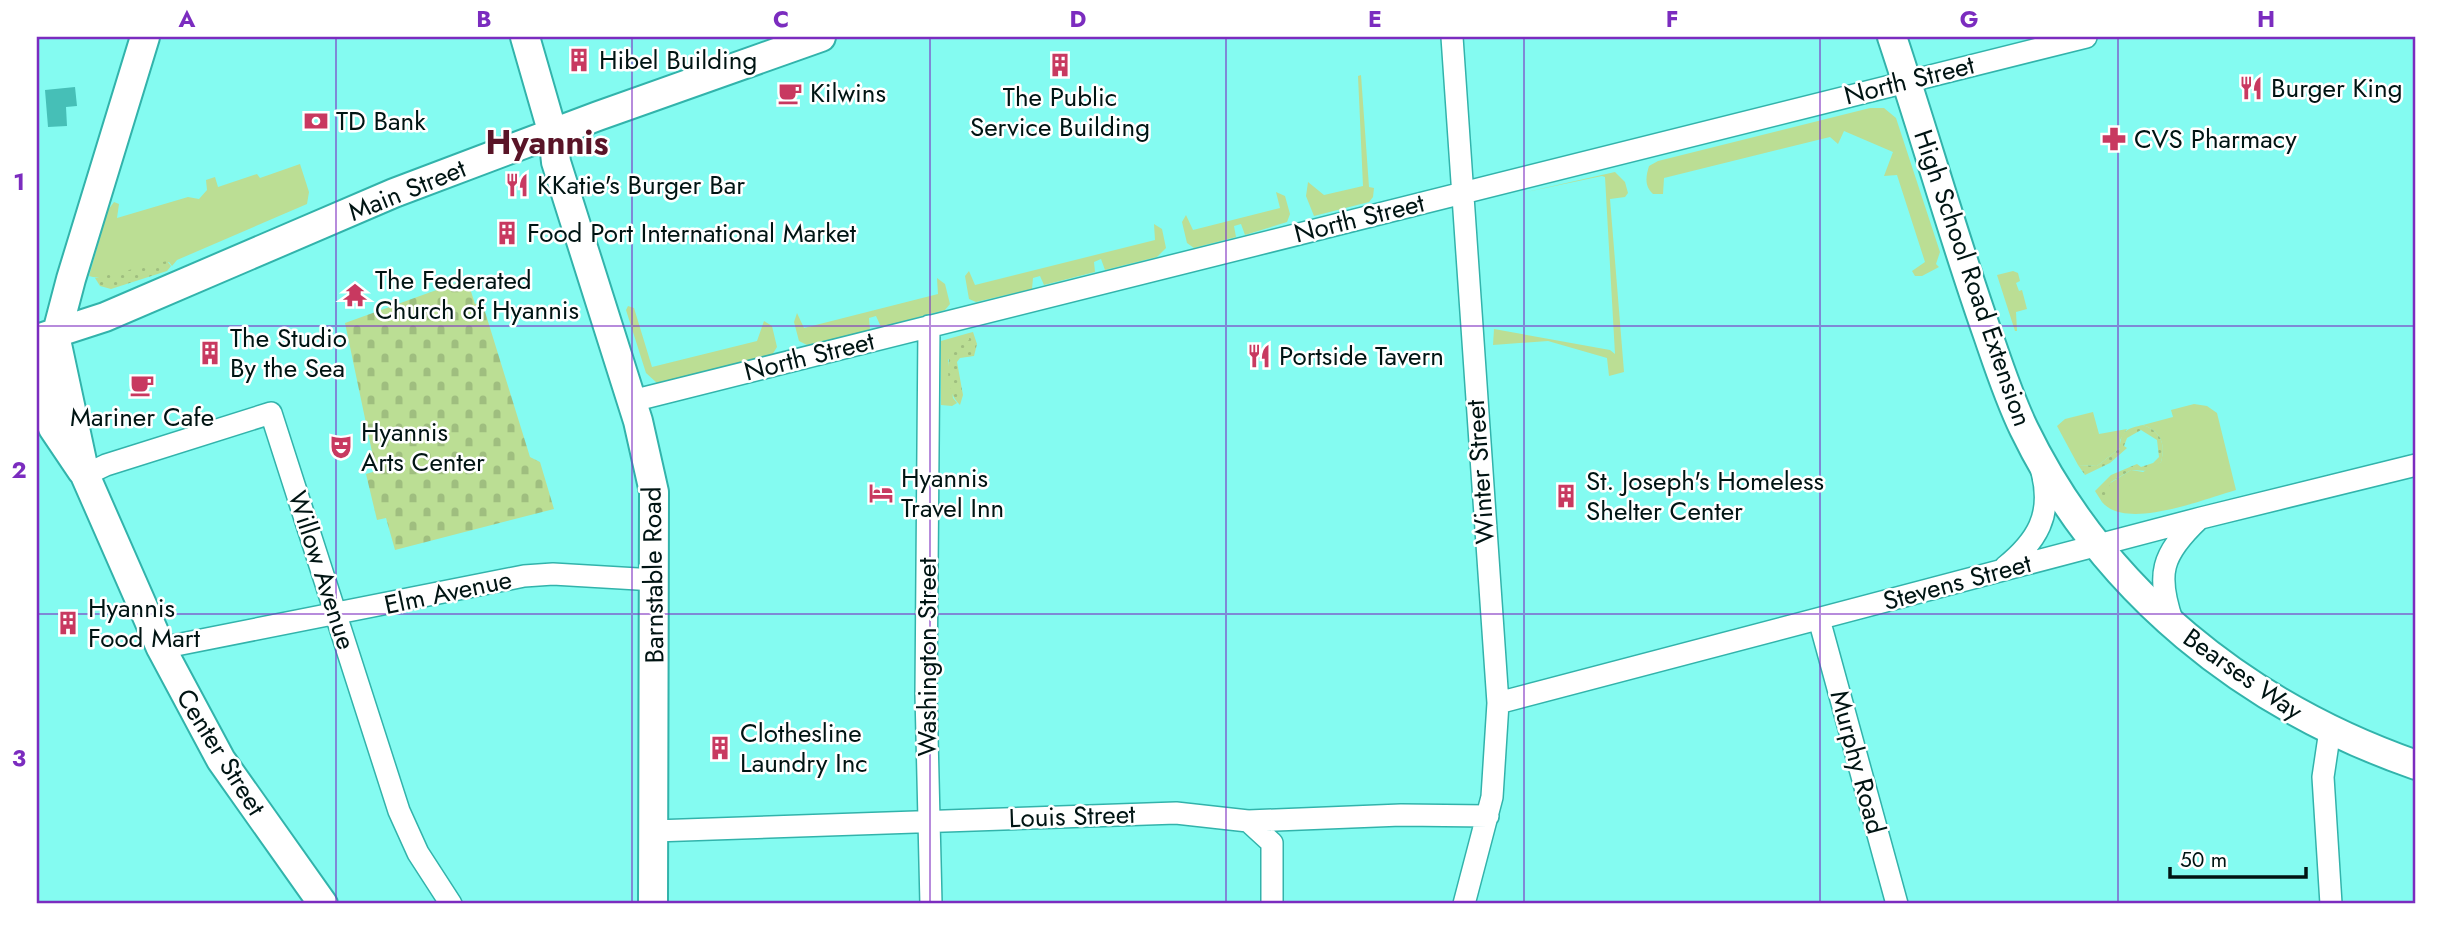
<svg xmlns="http://www.w3.org/2000/svg" width="2453" height="941" viewBox="0 0 2453 941" font-family="Jost,sans-serif">
	<style>
		.grass { fill: #bbde94 }
		.cemetery { fill: url(#cemetery-stones) }
		.garden { fill: url(#garden-dots) }
		.water { fill: #46bfb7 }
		.lines { fill: none; stroke-linecap: round; stroke-linejoin: round }
		.minor-casing { stroke: #32b3ab; stroke-width: 24 }
		.major-casing { stroke: #32b3ab; stroke-width: 32 }
		.minor { stroke: #fff; stroke-width: 21 }
		.major { stroke: #fff; stroke-width: 28 }
		.grid { fill: none; stroke: #7b2cbf; stroke-width: 2; stroke-opacity: 0.55 }
		.labels { text-anchor: middle; stroke-width: 5; stroke-linejoin: round; paint-order: stroke }
		.poi-label { font-size: 26px; fill: #001413; stroke: #fff; text-anchor: start }
		.street-label { font-size: 26px; fill: #001413; stroke: #fff }
		.district-label { font-size: 33px; font-weight: bold; fill: #591427; stroke: #fff }
		.neatline { fill: none; stroke: #7b2cbf; stroke-width: 2.5 }
		.grid-label { font-size: 23px; text-anchor: middle; font-weight: bold; fill: #7b2cbf }
	</style>
	<defs>
		<pattern id="cemetery-stones" width="16" height="16" patternUnits="userSpaceOnUse" patternTransform="scale(1.75)"><rect width="16" height="16" fill="#bbde94"/><path d="M2 7V4a2 2 0 0 1 4 0v3zM10 15v-3a2 2 0 0 1 4 0v3z" fill="#9fbe7f"/></pattern>
		<pattern id="garden-dots" width="8" height="8" patternUnits="userSpaceOnUse" patternTransform="scale(1.75)"><rect width="8" height="8" fill="#bbde94"/><path d="M2 2h.1M6 6h.1" fill="none" stroke="#9fbe7f" stroke-width="1.8" stroke-linecap="round"/></pattern>
	</defs>
	<rect width="100%" height="100%" fill="#84fbf1"/>
	<path class="grass" d="M 1361,75 L 1369,187 L 1374,188 L 1373,197 L 1369,202 L 1314,216 L 1306,196 L 1308,182 L 1324,195 L 1363,186 L 1358,76 Z
		M 1870,108 L 1884,108 L 1896,118 L 1940,252 L 1936,264 L 1939,267 L 1922,276 L 1915,276 L 1912,271 L 1925,262 L 1897,175 L 1884,176 L 1893,152 L 1844,131 L 1838,144 L 1830,137 L 1664,178 L 1663,194 L 1653,194 C 1644,186 1646,176 1649,166 L 1658,161 Z
		M 300,164 L 309,192 L 307,204 L 177,260 L 172,266 L 169,262 C 150,265 105,282 89,276 L 108,210 L 114,202 L 119,204 L 117,218 L 188,197 L 199,199 L 207,190 L 206,180 L 215,177 L 218,187 L 257,174 L 260,178 Z
		M 1615,172 L 1625,182 L 1628,193 L 1625,197 L 1610,199 L 1624,372 L 1609,376 L 1607,358 L 1548,341 L 1493,345 L 1494,329 L 1610,350 L 1615,354 L 1605,177 L 1602,176 L 1522,193 Z
		M 1276,192 L 1285,196 L 1290,214 L 1287,222 L 1245,235 L 1241,224 L 1234,226 L 1236,237 L 1194,248 L 1187,243 L 1182,222 L 1186,215 L 1193,230 L 1280,208 Z
		M 1154,224 L 1162,229 L 1166,248 L 1157,257 L 1105,270 L 1101,259 L 1094,262 L 1095,272 L 1044,285 L 1040,276 L 1033,278 L 1032,289 L 976,302 L 969,299 L 965,276 L 969,271 L 975,285 L 1155,240 Z
		M 2013,271 L 2018,273 L 2020,281 L 2016,283 L 2019,291 L 2022,290 L 2027,309 L 2016,312 L 2017,331 L 2015,331 L 1997,275 Z
		M 937,278 L 945,284 L 950,304 L 945,310 L 881,327 L 876,316 L 869,318 L 870,330 L 807,345 L 799,341 L 794,322 L 797,313 L 804,328 L 938,294 Z
		M 628,306 L 634,308 L 652,367 L 757,341 L 764,321 L 772,326 L 777,347 L 772,355 L 657,383 L 646,373 L 626,310 Z
		M 969,333 L 970,340 L 948,360 L 953,398 L 957,403 L 952,406 L 941,405 L 941,341 Z
		M 2194,404 L 2207,406 L 2217,413 L 2236,490 C 2204,499 2126,531 2102,502 L 2107,485 L 2131,470 L 2143,472 L 2161,462 C 2166,444 2161,431 2143,425 L 2173,417 L 2171,410 Z
		M 2093,412 L 2099,434 L 2127,429 L 2120,440 L 2120,448 L 2097,466 L 2078,465 L 2057,426 L 2065,419 Z"/>
	<path class="cemetery" d="M 467,279 L 475,304 L 482,302 L 530,457 L 540,462 L 554,509 L 395,550 L 386,518 L 377,520 L 366,474 L 376,471 L 345,323 Z"/>
	<path class="garden" d="M 167,261 L 171,266 L 167,271 L 111,289 L 100,286 L 95,278 Z
		M 973,332 L 977,344 L 974,356 L 960,358 L 957,362 L 963,395 L 960,405 C 944,391 947,360 953,343 L 969,340 L 969,333 Z
		M 2143,425 C 2161,431 2166,444 2161,462 L 2149,471 L 2131,470 L 2111,482 L 2102,502 L 2095,491 L 2111,475 L 2137,464 L 2141,467 L 2153,463 L 2159,457 L 2157,440 L 2141,430 L 2127,438 L 2124,446 L 2127,448 L 2110,463 L 2085,475 L 2078,465 L 2097,466 L 2120,448 C 2120,431 2128,428 2143,425 Z"/>
	<path class="water" d="M 75,87 L 77,106 L 66,107 L 67,126 L 48,127 L 45,90 Z"/>
	<g class="lines">
		<g class="minor-casing">
			<path id="minor" d="M 1452,37 L 1498,703 L 1492,797 L 1464,904
				M 929,326 L 926,694 L 931,904
				M 632,401 L 2086,37
				M 85,475 L 106,465 L 271,413 L 399,811 L 418,853 L 451,904
				M 2005,567 C 2037,541 2053,515 2042,472
				M 1819,619 L 1897,904
				M 2173,623 C 2156,574 2161,555 2199,519
				M 161,648 L 524,576 L 553,574 L 655,580
				M 1498,703 L 2201,518 L 2416,465
				M 2330,730 L 2323,777 L 2331,904
				M 1248,821 L 1272,843 L 1272,904
				M 654,831 L 1176,813 L 1248,821 L 1401,815 L 1488,816"/>
		</g>
		<g class="major-casing">
			<path id="major" d="M 525,37 L 553,134 L 556,162 L 638,421 L 654,492 L 653,904
				M 1892,37 C 1925,136 1953,236 1988,335 C 1999,367 2009,398 2024,429 C 2103,592 2247,706 2416,765
				M 55,335 L 85,475 L 161,648 L 221,760 L 323,904
				M 37,339 L 105,317 L 394,193 L 598,116 L 821,37
				M 82,471 L 53,428 L 45,403 L 45,378 L 71,279 L 145,37"/>
		</g>
		<use href="#minor" class="minor"/>
		<use href="#major" class="major"/>
	</g>
	<path class="grid" d="M 336,37 L 336,904M 632,37 L 632,904M 930,37 L 930,904M 1226,37 L 1226,904M 1524,37 L 1524,904M 1820,37 L 1820,904M 2118,37 L 2118,904M 37,326 L 2416,326M 37,614 L 2416,614"/>
	<defs>
		<g id="building-bare" transform="scale(1.89)"><path d="M-4-6H4V6H1V3H-1V6H-4ZM-2.5-4.3h1.7v1.8h-1.7ZM.8-4.3h1.7v1.8H.8ZM-2.5-1h1.7V.8h-1.7ZM.8-1h1.7V.8H.8Z" fill="#c83960" stroke="#fff" stroke-width="2.5" paint-order="stroke"/></g>
		<g id="restaurant-bare" transform="scale(1.89)"><path d="M-5-6h1v4h1v-4h1v4h1v-4h1v5L-1.5 .5V6h-2V.5L-5-1ZM5-6V6H3V1.5H1.5Q1.5-4 5-6Z" fill="#c83960" stroke="#fff" stroke-width="2.5" paint-order="stroke"/></g>
		<g id="cafe-bare" transform="scale(1.89)"><path d="M-5.5-4.5H6V0H3Q3 3.5 0 3.5H-2.5Q-5.5 3.5-5.5 0ZM3-3.2v2h1.7v-2ZM-6 4.5H4V6H-6Z" fill="#c83960" stroke="#fff" stroke-width="2.5" paint-order="stroke"/></g>
		<g id="bank-bare" transform="scale(1.89)"><path d="M-6-4H6V4H-6ZM0-2.3a2.3 2.3 0 1 0 0 4.6a2.3 2.3 0 1 0 0-4.6Z" fill="#c83960" stroke="#fff" stroke-width="2.5" paint-order="stroke"/></g>
		<g id="pharmacy-bare" transform="scale(1.89)"><path d="M-2-6h4v4h4v4h-4v4h-4v-4h-4v-4h4Z" fill="#c83960" stroke="#fff" stroke-width="2.5" paint-order="stroke"/></g>
		<g id="temple-bare" transform="scale(1.89)"><path d="M0-6L5-2H3V0L6.5 2.5H4V6H1.5V3h-3V6H-4V2.5H-6.5L-3 0V-2H-5Z" fill="#c83960" stroke="#fff" stroke-width="2.5" paint-order="stroke"/></g>
		<g id="theatre-bare" transform="scale(1.89)"><path d="M-5-5.5Q0-4 5-5.5V0Q5 5 0 6Q-5 5-5 0ZM-3.3-2.5H-1v1.5H-3.3ZM1-2.5H3.3v1.5H1ZM-2.8 1Q0 5.5 2.8 1Z" fill="#c83960" stroke="#fff" stroke-width="2.5" paint-order="stroke"/></g>
		<g id="hotel-bare" transform="scale(1.89)"><path d="M-6-4.5h1.5V1H6V5H4.5V3h-9V5H-6ZM-4 0a1.8 1.8 0 1 1 3.6 0ZM.5 0V-2.5h3Q6-2.5 6 0Z" fill="#c83960" stroke="#fff" stroke-width="2.5" paint-order="stroke"/></g>
	</defs>
	<g fill-rule="evenodd">
		<use href="#building-bare" x="579" y="60"/>
		<use href="#building-bare" x="1060" y="65"/>
		<use href="#restaurant-bare" x="2251" y="88"/>
		<use href="#cafe-bare" x="790" y="93"/>
		<use href="#bank-bare" x="316" y="121"/>
		<use href="#pharmacy-bare" x="2114" y="139"/>
		<use href="#restaurant-bare" x="517" y="185"/>
		<use href="#building-bare" x="507" y="233"/>
		<use href="#temple-bare" x="355" y="295"/>
		<use href="#building-bare" x="210" y="353"/>
		<use href="#restaurant-bare" x="1259" y="356"/>
		<use href="#cafe-bare" x="142" y="385"/>
		<use href="#theatre-bare" x="341" y="447"/>
		<use href="#hotel-bare" x="881" y="493"/>
		<use href="#building-bare" x="1566" y="496"/>
		<use href="#building-bare" x="68" y="623"/>
		<use href="#building-bare" x="720" y="748"/>
	</g>
	<g class="labels">
		<g class="poi-label">
			<text x="599" y="69">Hibel Building</text>
			<text x="2271" y="97">Burger King</text>
			<text x="810" y="102">Kilwins</text>
			<text x="1060" y="106" text-anchor="middle">The Public<tspan x="1060" dy="30">Service Building</tspan></text>
			<text x="336" y="130">TD Bank</text>
			<text x="2134" y="148">CVS Pharmacy</text>
			<text x="537" y="194">KKatie's Burger Bar</text>
			<text x="527" y="242">Food Port International Market</text>
			<text x="375" y="289">The Federated<tspan x="375" dy="30">Church of Hyannis</tspan></text>
			<text x="230" y="347">The Studio<tspan x="230" dy="30">By the Sea</tspan></text>
			<text x="1279" y="365">Portside Tavern</text>
			<text x="142" y="426" text-anchor="middle">Mariner Cafe</text>
			<text x="361" y="441">Hyannis<tspan x="361" dy="30">Arts Center</tspan></text>
			<text x="901" y="487">Hyannis<tspan x="901" dy="30">Travel Inn</tspan></text>
			<text x="1586" y="490">St. Joseph's Homeless<tspan x="1586" dy="30">Shelter Center</tspan></text>
			<text x="88" y="617">Hyannis<tspan x="88" dy="30">Food Mart</tspan></text>
			<text x="740" y="742">Clothesline<tspan x="740" dy="30">Laundry Inc</tspan></text>
		</g>
		<g class="street-label">
			<text transform="translate(1909 80) rotate(-14)" y="9">North Street</text>
			<text transform="translate(407 190) rotate(-22)" y="9">Main Street</text>
			<text transform="translate(1359 218) rotate(-14)" y="9">North Street</text>
			<text transform="translate(1973 278) rotate(71)" y="9">High School Road Extension</text>
			<text transform="translate(809 356) rotate(-14)" y="9">North Street</text>
			<text transform="translate(1480 472) rotate(-94)" y="9">Winter Street</text>
			<text transform="translate(322 570) rotate(72)" y="9">Willow Avenue</text>
			<text transform="translate(653 575) rotate(-91)" y="9">Barnstable Road</text>
			<text transform="translate(1957 582) rotate(-15)" y="9">Stevens Street</text>
			<text transform="translate(448 592) rotate(-12)" y="9">Elm Avenue</text>
			<text transform="translate(927 657) rotate(-90)" y="9">Washington Street</text>
			<text transform="translate(2243 674) rotate(35)" y="9">Bearses Way</text>
			<text transform="translate(221 752) rotate(58)" y="9">Center Street</text>
			<text transform="translate(1858 762) rotate(75)" y="9">Murphy Road</text>
			<text transform="translate(1072 816) rotate(-2)" y="9">Louis Street</text>
		</g>
		<g class="district-label">
			<text x="547" y="154">Hyannis</text>
		</g>
	</g>
	<rect width="2453" height="941" fill="none" stroke="#ffffff" stroke-width="77"/>
	<path d="M2170 867v10h136v-10" fill="none" stroke="#001413" stroke-width="3.5"/>
	<text x="2180" y="867" font-size="21" fill="#001413" stroke="#ffffff" stroke-width="5" paint-order="stroke">50 m</text>
	<rect x="38" y="38" width="2376" height="864" class="neatline"/>
	<g class="grid-label">
		<text x="187" y="27">A</text>
		<text x="484" y="27">B</text>
		<text x="781" y="27">C</text>
		<text x="1078" y="27">D</text>
		<text x="1375" y="27">E</text>
		<text x="1672" y="27">F</text>
		<text x="1969" y="27">G</text>
		<text x="2266" y="27">H</text>
		<text x="19" y="190">1</text>
		<text x="19" y="478">2</text>
		<text x="19" y="766">3</text>
	</g>
</svg>
